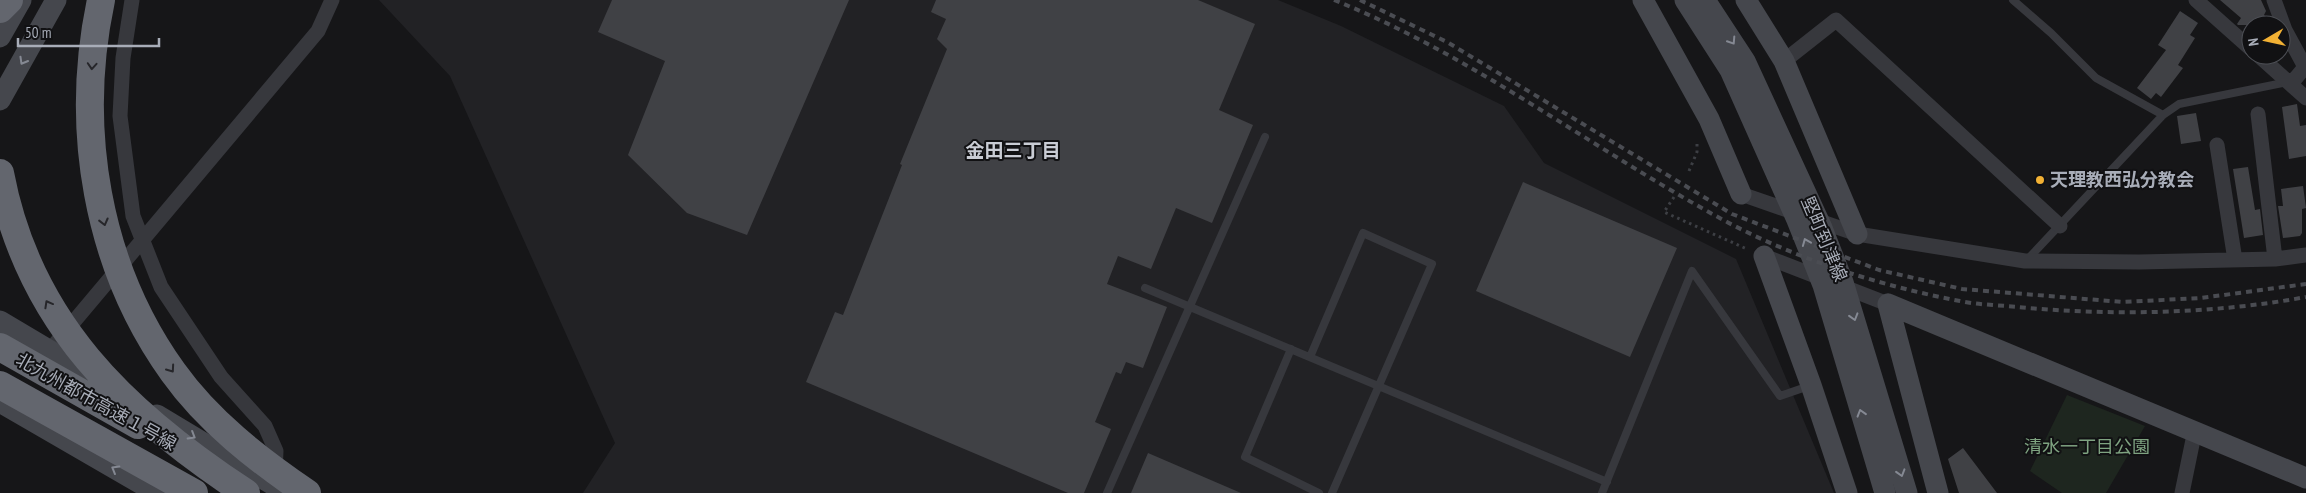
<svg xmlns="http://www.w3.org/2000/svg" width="2306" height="493" viewBox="0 0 2306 493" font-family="'PT Sans Narrow','Noto Sans JP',sans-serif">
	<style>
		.built { fill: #222225 }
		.green { fill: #1e261f }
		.building { fill: #404145 }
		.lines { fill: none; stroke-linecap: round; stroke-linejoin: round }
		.path { stroke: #3d3f44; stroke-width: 3; stroke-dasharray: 2.5 4; stroke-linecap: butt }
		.lane { stroke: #37383d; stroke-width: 8 }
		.street { stroke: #37383d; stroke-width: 15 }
		.secondary { stroke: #45474d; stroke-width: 21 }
		.highway { stroke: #63666e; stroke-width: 28 }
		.rail { stroke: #4a4c52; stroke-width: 4; stroke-dasharray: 6 5; stroke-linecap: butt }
		.oneway { stroke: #858993 }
		.oneway2 { stroke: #26262a }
		.poi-dot { fill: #f2b134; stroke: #111113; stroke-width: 2 }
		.labels { text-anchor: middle; stroke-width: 4; stroke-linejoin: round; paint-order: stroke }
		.poi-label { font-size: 18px; font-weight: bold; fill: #a8adb8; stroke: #111113; text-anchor: start }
		.street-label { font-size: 18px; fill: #a8adb8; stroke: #111113 }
		.park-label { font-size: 18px; fill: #7fa381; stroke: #111113 }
		.neighbourhood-label { font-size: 19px; font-weight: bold; fill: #c9ccd4; stroke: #111113 }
	</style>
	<rect width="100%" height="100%" fill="#161618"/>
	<path class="built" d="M 379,0 L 1278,0 L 1341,26 L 1504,106 L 1544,163 L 1736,259 L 1834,493 L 583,493 L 615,443 L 450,76 Z"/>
	<path class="green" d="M 2067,395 L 2145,426 L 2106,493 L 2062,493 L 2030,471 Z"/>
	<path class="building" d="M 612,0 L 849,0 L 747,235 L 687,213 L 628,155 L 665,61 L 598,32 Z
		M 936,0 L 1198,0 L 1255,24 L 1219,110 L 1253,125 L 1212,223 L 1176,208 L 1151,269 L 1118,256 L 1107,284 L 1167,307 L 1143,368 L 1126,362 L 1121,374 L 1116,372 L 1095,422 L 1111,429 L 1084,493 L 1068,493 L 806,382 L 835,312 L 843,315 L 902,165 L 900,164 L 947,49 L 937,39 L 946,19 L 931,12 Z
		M 2220,0 L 2261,0 L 2266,11 L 2264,15 L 2273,25 L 2238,25 L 2237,24 L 2241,18 Z
		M 2180,11 L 2198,23 L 2190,35 L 2195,38 L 2178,65 L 2183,68 L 2161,97 L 2156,93 L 2151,99 L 2137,88 L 2166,50 L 2158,45 Z
		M 2297,104 L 2300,126 L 2306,125 L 2306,156 L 2289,159 L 2282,107 Z
		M 2196,113 L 2201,141 L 2181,144 L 2177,116 Z
		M 2248,167 L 2255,210 L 2260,209 L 2263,235 L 2244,238 L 2233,169 Z
		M 1523,182 L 1677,248 L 1630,357 L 1476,291 Z
		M 2303,186 L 2306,208 L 2302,209 L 2302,233 L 2300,236 L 2283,238 L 2278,206 L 2283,206 L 2281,189 Z
		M 1963,448 L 1997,493 L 1959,493 L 1948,459 Z
		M 1148,453 L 1241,493 L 1131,493 Z"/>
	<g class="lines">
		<path class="path" d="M 1689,171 L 1697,152 L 1697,142
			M 1674,197 L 1664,212 L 1747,249"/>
		<path class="lane" d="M 2013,0 L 2051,33 L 2096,78 L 2163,115
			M 2026,261 L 2163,115 L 2179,104 L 2288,82
			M 1145,288 L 1607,482
			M 1291,349 L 1245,457 L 1319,493
			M 1310,357 L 1363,233 L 1432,264 L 1332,493
			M 1107,493 L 1265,137
			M 1602,493 L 1692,271 L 1780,396 L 1809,386"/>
		<path class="street" d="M 132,0 L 123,58 L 120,116 L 133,216 L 161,287 L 221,377 L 265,426 L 276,451 L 275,474
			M 2196,0 L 2251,49
			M 2274,0 L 2285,30 L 2305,67 L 2295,79 L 2288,82
			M 2258,55 L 2306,98
			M 1784,61 L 1836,20 L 2060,226
			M 2258,114 L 2275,259
			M 2217,145 L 2235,260
			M 1741,194 L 1857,234 L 2025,261 L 2139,262 L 2275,259 L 2306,255
			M 1764,256 L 1888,304
			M 50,350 L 318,31 L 332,0
			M 2182,493 L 2195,430"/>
		<path class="secondary" d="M 1643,0 L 1709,119 L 1741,194
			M 1685,0 L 1730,70 L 1797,220 L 1823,285 L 1885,493
			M 1705,0 L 1745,61 L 1822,228 L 1843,282 L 1907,493
			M 1746,0 L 1784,61 L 1857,234
			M 0,37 L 21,0
			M 0,100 L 56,0
			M 1764,256 L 1811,385 L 1847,493
			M 1888,304 L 2306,478
			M 1888,304 L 1938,493
			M 0,321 L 101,381
			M 0,402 L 157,493
			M 157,415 L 285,492"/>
		<path class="highway" d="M 101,0 C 74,127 96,265 173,372 C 208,421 257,459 307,493
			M 0,9 L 9,0
			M 0,173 C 28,322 124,413 246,493
			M 0,347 L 138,425
			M 0,385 L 194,493"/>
		<path class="rail" d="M 1334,0 C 1474,56 1595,151 1727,222 C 1799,260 1881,286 1960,301 C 1979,305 1999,305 2018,307 C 2111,316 2214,314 2306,297
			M 1360,0 L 1447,42 L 1732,214 L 1879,270 L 1962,289 L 2123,302 L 2201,298 L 2306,284"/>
	</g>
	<defs><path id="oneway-chevron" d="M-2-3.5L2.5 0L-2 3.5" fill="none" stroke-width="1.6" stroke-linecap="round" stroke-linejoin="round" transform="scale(1.25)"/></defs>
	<g class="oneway">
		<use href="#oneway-chevron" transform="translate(1732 41) rotate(57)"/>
		<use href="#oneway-chevron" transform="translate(23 61) rotate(120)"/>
		<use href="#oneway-chevron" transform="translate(1806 242) rotate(-112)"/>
		<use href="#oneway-chevron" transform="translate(1854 317) rotate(73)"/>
		<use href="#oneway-chevron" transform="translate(1861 413) rotate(-107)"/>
		<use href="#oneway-chevron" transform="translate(192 436) rotate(31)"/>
		<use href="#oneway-chevron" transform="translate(115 469) rotate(-150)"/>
		<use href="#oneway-chevron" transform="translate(1901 473) rotate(73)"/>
	</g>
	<g class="oneway2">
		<use href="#oneway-chevron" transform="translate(92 66) rotate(94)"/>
		<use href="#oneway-chevron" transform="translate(104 222) rotate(76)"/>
		<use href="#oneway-chevron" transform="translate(48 304) rotate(-119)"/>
		<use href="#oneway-chevron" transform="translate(171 369) rotate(55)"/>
	</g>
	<circle class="poi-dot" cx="2040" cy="180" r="5"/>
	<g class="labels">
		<g class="poi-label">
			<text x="2050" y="186">天理教西弘分教会</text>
		</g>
		<g class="street-label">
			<text transform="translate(1824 239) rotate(67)" y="6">堅町到津線</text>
			<text transform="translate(96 402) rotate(29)" y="6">北九州都市高速１号線</text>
		</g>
		<g class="park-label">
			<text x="2087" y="453">清水一丁目公園</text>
		</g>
		<g class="neighbourhood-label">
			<text x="1013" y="157">金田三丁目</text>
		</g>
	</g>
	<g transform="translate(2266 40) rotate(261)"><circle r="24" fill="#111113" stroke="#4d4f55"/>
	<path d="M0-4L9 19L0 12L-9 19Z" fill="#f2b134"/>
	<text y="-8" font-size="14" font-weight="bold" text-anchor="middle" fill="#a8adb8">N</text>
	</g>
	<path d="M18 38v8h141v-8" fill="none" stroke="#a8adb8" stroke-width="2.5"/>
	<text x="25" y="38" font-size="15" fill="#a8adb8" stroke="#111113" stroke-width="4" paint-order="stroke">50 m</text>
</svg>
